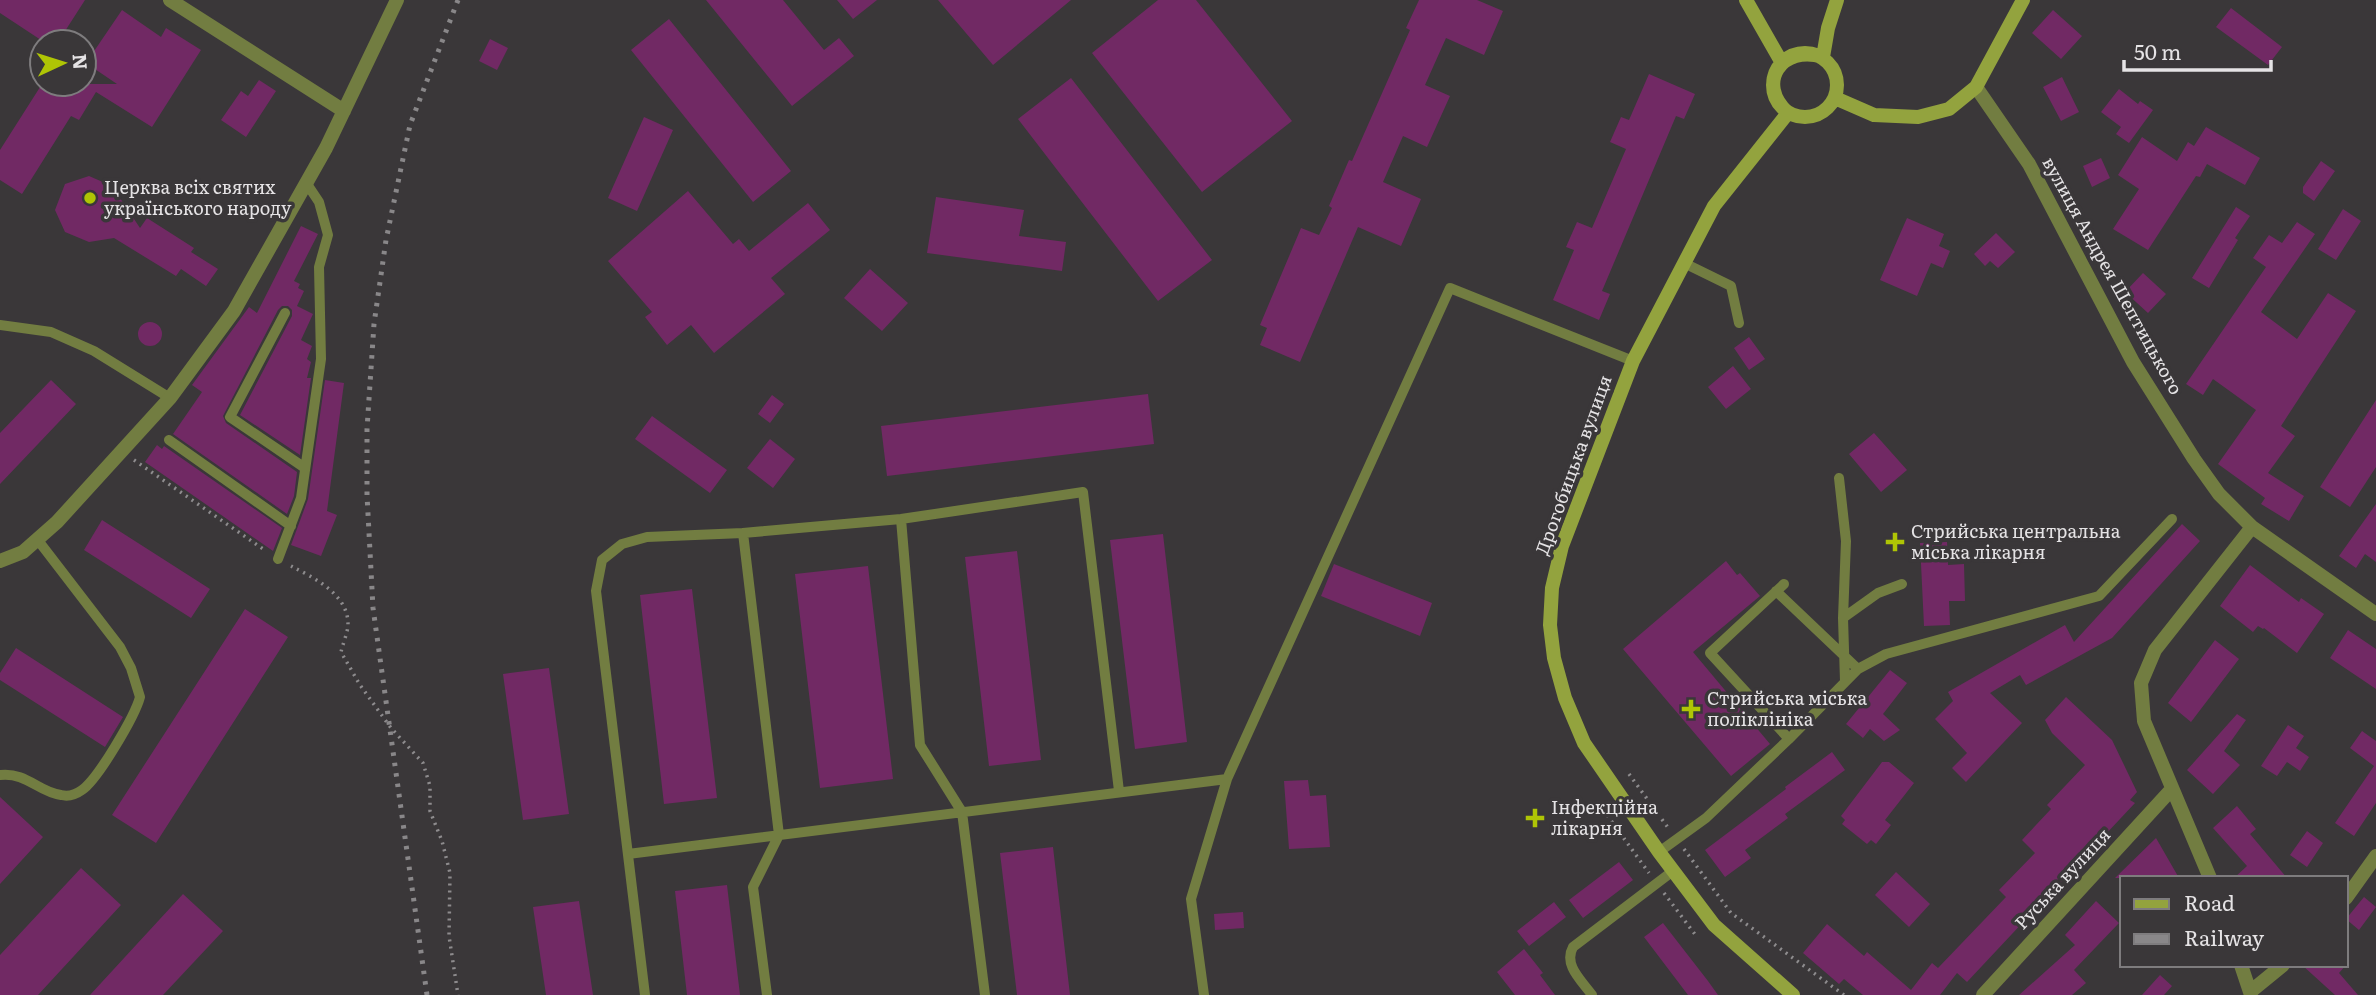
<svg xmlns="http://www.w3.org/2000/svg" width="2376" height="995" viewBox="0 0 2376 995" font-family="Literata,serif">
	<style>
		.building { fill: #712964 }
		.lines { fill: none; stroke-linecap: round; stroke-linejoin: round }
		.path { stroke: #8e8c8e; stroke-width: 3.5; stroke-dasharray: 2 5; stroke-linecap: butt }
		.lane { stroke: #727d41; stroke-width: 10 }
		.street { stroke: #727d41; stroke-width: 14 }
		.secondary { stroke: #93a33e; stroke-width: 14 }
		.rail { stroke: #898789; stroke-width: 5; stroke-dasharray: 3.5 7; stroke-linecap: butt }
		.poi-dot { fill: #afc505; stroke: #3a3739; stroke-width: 2.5 }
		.labels { text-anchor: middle; stroke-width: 7; stroke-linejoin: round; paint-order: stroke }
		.poi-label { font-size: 18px; fill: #e5e3e5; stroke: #3a3739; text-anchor: start }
		.street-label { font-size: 18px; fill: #e5e3e5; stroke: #3a3739 }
	</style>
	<rect width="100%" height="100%" fill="#3a3739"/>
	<path class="building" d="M 0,0 L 85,0 L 58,42 L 44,42 L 0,13 Z
		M 706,0 L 783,0 L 824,50 L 839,38 L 854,56 L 792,106 Z
		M 837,0 L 877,0 L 853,19 Z
		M 938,0 L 1071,0 L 993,65 Z
		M 1158,0 L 1196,0 L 1292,121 L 1202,192 L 1092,53 Z
		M 1419,0 L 1477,0 L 1503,11 L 1484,55 L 1446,38 L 1425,85 L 1450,96 L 1427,147 L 1403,136 L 1383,182 L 1421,199 L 1401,246 L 1358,227 L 1300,362 L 1260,345 L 1267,328 L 1260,325 L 1301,228 L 1319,235 L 1332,208 L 1329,206 L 1349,160 L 1352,161 L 1410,30 L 1406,28 Z
		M 2231,8 L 2282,47 L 2268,65 L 2216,27 Z
		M 122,10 L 161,37 L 166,28 L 201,50 L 152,127 L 96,92 L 79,120 L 71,116 L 22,194 L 0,180 L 0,150 L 42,84 L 117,84 L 86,63 Z
		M 2053,10 L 2082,36 L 2061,59 L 2032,33 Z
		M 669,19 L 791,171 L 753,202 L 631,50 Z
		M 490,39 L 508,48 L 497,70 L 479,61 Z
		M 1649,74 L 1695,94 L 1684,119 L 1676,116 L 1602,291 L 1610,294 L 1599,320 L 1553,300 L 1574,250 L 1566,247 L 1577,222 L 1592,228 L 1626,149 L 1610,142 L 1621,117 L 1629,120 Z
		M 2062,77 L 2079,112 L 2061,121 L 2043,87 Z
		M 1071,78 L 1212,260 L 1158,301 L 1018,119 Z
		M 259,80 L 276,91 L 246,137 L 221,120 L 241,91 L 248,96 Z
		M 2119,89 L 2138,104 L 2140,101 L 2153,110 L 2129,143 L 2116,134 L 2121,127 L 2101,112 Z
		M 644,117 L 673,130 L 637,211 L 608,198 Z
		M 2206,127 L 2260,158 L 2245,185 L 2207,164 L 2200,177 L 2196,176 L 2148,250 L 2113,229 L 2139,189 L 2118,175 L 2142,137 L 2177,161 L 2188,142 L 2194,146 Z
		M 2101,158 L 2110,178 L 2092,187 L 2083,166 Z
		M 2321,161 L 2335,171 L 2314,201 L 2303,193 L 2303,187 Z
		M 89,176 L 112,186 L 140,228 L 147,218 L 194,248 L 191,252 L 218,269 L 206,286 L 181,269 L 176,276 L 114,238 L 89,242 L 65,232 L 55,210 L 65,184 Z
		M 688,191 L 733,244 L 739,239 L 749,251 L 808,203 L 830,230 L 771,278 L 785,294 L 714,353 L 691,325 L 667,345 L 645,317 L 652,312 L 608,261 Z
		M 936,197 L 1024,210 L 1019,236 L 1066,242 L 1062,271 L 927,253 Z
		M 2236,207 L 2250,216 L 2235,238 L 2238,240 L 2209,288 L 2192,278 Z
		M 2343,209 L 2361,221 L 2336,260 L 2318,249 Z
		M 1907,218 L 1944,234 L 1939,246 L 1950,251 L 1943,268 L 1931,263 L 1917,296 L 1880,280 Z
		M 2297,222 L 2315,234 L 2261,312 L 2297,339 L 2328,293 L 2356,311 L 2281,426 L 2295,436 L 2268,473 L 2304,496 L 2289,521 L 2261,504 L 2265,498 L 2218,464 L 2256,410 L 2213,379 L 2203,395 L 2186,384 L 2266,267 L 2253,258 L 2269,235 L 2282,243 Z
		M 301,226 L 318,234 L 294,281 L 300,284 L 298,288 L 304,291 L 297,306 L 313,314 L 301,340 L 312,346 L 307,359 L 311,362 L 307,378 L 311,378 L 300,455 L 240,415 L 292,316 L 292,310 L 288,306 L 282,306 L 278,310 L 223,416 L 226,423 L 297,472 L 294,496 L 287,514 L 173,434 L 202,392 L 192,385 L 249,307 L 257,313 Z
		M 1996,233 L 2015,252 L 1998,268 L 1990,261 L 1985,266 L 1974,254 Z
		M 870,269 L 908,303 L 882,331 L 844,298 Z
		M 2143,273 L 2166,294 L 2148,313 L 2125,292 Z
		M138 334a12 12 0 1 1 24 0a12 12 0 1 1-24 0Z
		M 1749,337 L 1765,359 L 1749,370 L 1734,348 Z
		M 1733,366 L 1751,389 L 1726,409 L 1708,387 Z
		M 51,380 L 76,404 L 0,484 L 0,433 Z
		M 325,380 L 344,383 L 327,511 L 337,515 L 321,556 L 291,545 L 308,499 Z
		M 1148,394 L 1154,444 L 887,476 L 881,426 Z
		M 772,395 L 784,404 L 770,423 L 758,414 Z
		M 2376,400 L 2376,467 L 2350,507 L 2320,487 Z
		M 652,416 L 727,470 L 710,493 L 635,439 Z
		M 1874,433 L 1907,470 L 1881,492 L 1849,454 Z
		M 770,439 L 795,459 L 773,488 L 747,468 Z
		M 157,445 L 162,449 L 164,446 L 282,528 L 273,551 L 145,462 Z
		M 2376,504 L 2376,562 L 2365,554 L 2356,568 L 2339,556 Z
		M 102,520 L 210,589 L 191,618 L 84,550 Z
		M 2182,524 L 2200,541 L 2112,638 L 2026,685 L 2020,675 L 1990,693 L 2022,723 L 1966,782 L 1952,768 L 1967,753 L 1935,719 L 1953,701 L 1948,692 L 2065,625 L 2074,642 Z
		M 1163,534 L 1187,742 L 1135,749 L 1110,540 Z
		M 1947,542 L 1948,565 L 1964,564 L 1965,601 L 1949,601 L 1950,625 L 1924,626 L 1920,543 Z
		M 1017,551 L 1041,760 L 989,766 L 965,557 Z
		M 1726,561 L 1737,575 L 1740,573 L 1760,596 L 1693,652 L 1770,744 L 1731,776 L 1623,649 Z
		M 1334,564 L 1432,603 L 1420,636 L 1321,596 Z
		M 2250,565 L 2299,602 L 2301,598 L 2324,614 L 2297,653 L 2264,628 L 2263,629 L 2258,626 L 2253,632 L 2220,606 Z
		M 868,566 L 893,779 L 820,788 L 795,574 Z
		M 692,589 L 717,798 L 664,804 L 640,595 Z
		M 245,609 L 288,637 L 156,843 L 112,815 Z
		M 2348,630 L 2376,649 L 2376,689 L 2330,658 Z
		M 2215,640 L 2239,659 L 2191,722 L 2168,703 Z
		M 16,648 L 123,717 L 105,747 L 0,680 L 0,673 Z
		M 549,668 L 569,814 L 523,820 L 503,674 Z
		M 1890,670 L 1907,683 L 1883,714 L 1900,730 L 1884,741 L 1870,729 L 1863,738 L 1846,724 Z
		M 2066,697 L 2112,740 L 2137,792 L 2130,800 L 2135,803 L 1967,982 L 1957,973 L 1940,995 L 1863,995 L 1844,979 L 1839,984 L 1803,953 L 1827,924 L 1864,956 L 1867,952 L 1911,990 L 1932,963 L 1938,968 L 2006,897 L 1999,890 L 2035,853 L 2022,840 L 2051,809 L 2047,805 L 2085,765 L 2052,733 L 2045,720 Z
		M 2237,714 L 2246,720 L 2224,751 L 2240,765 L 2213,794 L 2187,770 Z
		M 2288,725 L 2304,736 L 2296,748 L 2309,757 L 2300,771 L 2287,762 L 2277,776 L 2261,766 Z
		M 2362,731 L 2376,741 L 2376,803 L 2354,836 L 2335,823 L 2374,766 L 2350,748 Z
		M 1832,752 L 1845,770 L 1785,814 L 1788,818 L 1745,850 L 1751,858 L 1725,877 L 1705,850 L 1786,789 L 1785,787 Z
		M 1882,762 L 1889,762 L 1914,783 L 1885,820 L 1891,825 L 1876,844 L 1871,840 L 1867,844 L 1842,824 L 1845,820 L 1841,816 Z
		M 1308,780 L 1310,796 L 1326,795 L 1330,847 L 1289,849 L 1284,781 Z
		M 0,797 L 43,837 L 0,884 Z
		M 2237,806 L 2256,829 L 2250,834 L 2287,878 L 2234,878 L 2247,866 L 2213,828 Z
		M 2307,831 L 2323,843 L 2307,867 L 2290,855 Z
		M 2156,838 L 2179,878 L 2115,878 Z
		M 1053,847 L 1070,995 L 1017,995 L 1000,853 Z
		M 1619,862 L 1633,880 L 1583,918 L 1569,900 Z
		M 81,868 L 121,905 L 38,995 L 0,995 L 0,955 Z
		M 1896,872 L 1930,904 L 1909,927 L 1875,895 Z
		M 727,885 L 740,995 L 687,995 L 675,891 Z
		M 183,894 L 223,931 L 163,995 L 90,995 Z
		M 2364,897 L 2376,907 L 2359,930 L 2346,919 Z
		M 579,901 L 593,995 L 546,995 L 533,907 Z
		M 2096,901 L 2119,923 L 2074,970 L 2086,983 L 2072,995 L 2019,995 L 2075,945 L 2065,935 Z
		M 1554,902 L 1566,917 L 1529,946 L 1517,931 Z
		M 1243,912 L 1244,928 L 1215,930 L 1214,914 Z
		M 1663,923 L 1708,981 L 1718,995 L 1688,995 L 1644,937 Z
		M 1524,949 L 1543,973 L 1540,975 L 1555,995 L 1515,995 L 1497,972 Z
		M 2302,965 L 2346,965 L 2339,973 L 2358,995 L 2335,995 Z
		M 2160,975 L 2172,986 L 2164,995 L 2142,995 Z"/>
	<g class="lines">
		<path class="path" d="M 134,460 L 266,551
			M 291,566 C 314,578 348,594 348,624 C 348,632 343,643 341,652 L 360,685 L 391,728 L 423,763 L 430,786 L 430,811 L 442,841 L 450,873 L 449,936 L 458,995
			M 1629,774 L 1669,829
			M 1599,804 L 1649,873
			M 1684,849 L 1731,913 L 1844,995
			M 1664,893 L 1697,937"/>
		<path class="lane" d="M 1684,263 L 1731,286 L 1739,323
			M 285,313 L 230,417 L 305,468
			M 0,325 L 51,332 L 94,351 L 170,398
			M 169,440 L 291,526
			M 1839,478 L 1846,541 L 1843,618
			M 901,519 L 920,745 L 962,812 L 985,995
			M 743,533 L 779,835 L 753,887 L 767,995
			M 278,559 L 301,498 L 321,359 L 319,267 L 328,235 L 319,202 L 307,184
			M 1784,584 L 1710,653 L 1789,739
			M 1776,591 L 1858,669
			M 1845,681 L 1843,618 L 1878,593 L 1902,584
			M 0,775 C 27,772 38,792 61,795 C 69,797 75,795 82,790 C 98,779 135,716 140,697 L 131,668 L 120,647 L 37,539
			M 1659,852 L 1706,818 L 1789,739 L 1858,669 L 1886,654 L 2099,596 L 2172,519
			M 628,854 L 1227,779
			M 645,995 L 596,591 L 602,560 L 622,544 L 647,537 L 743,533 L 901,519 L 1083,492 L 1119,791
			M 1204,995 L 1191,899 L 1227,779 L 1450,288 L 1633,361
			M 1592,995 C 1582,981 1563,965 1573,947 L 1673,871"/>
		<path class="street" d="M 170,0 L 344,111
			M 1976,87 L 2029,164 L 2133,362 L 2194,459 L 2219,494 L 2252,527 L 2376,614
			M 0,561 L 23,552 L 57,522 L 170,398 L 234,311 L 326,148 L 397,0
			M 2210,878 L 2144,721 L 2141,683 L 2155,650 L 2252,527
			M 2346,898 L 2376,856
			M 2241,965 L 2251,995
			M 2250,992 L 2283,965
			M 1983,995 L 2171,790"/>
		<path class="secondary" d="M 1746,0 L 1782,63
			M1773 85a32 32 0 1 1 64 0a32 32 0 1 1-64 0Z
			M 1835,98 L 1874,115 L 1918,117 L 1949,109 L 1976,87 L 2023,0
			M 1793,995 L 1714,925 L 1659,852 L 1584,743 L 1565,698 L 1554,658 L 1550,625 L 1552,588 L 1562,546 L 1633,361 L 1714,206 L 1788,113 C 1755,83 1782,44 1823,57 L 1828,28 L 1837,0"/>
		<path class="rail" d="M 427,995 L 373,608 L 367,495 L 367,429 L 374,324 L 386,240 L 410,125 L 458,0"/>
	</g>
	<g class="poi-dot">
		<circle cx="90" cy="198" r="7"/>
		<path d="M1891.5 531.5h7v7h7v7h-7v7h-7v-7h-7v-7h7z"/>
		<path d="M1687.5 698.5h7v7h7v7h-7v7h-7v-7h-7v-7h7z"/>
		<path d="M1531.5 807.5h7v7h7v7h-7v7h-7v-7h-7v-7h7z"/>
	</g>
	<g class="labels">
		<g class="poi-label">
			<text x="104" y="194">Церква всіх святих<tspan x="104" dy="21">українського народу</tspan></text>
			<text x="1911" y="538">Стрийська центральна<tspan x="1911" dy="21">міська лікарня</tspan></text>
			<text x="1707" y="705">Стрийська міська<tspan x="1707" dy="21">поліклініка</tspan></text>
			<text x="1551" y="814">Інфекційна<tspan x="1551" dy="21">лікарня</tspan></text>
		</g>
		<g class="street-label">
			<text transform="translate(2112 276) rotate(61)" y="6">вулиця Андрея Шептицького</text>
			<text transform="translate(1574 465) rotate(-70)" y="6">Дрогобицька вулиця</text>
			<text transform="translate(2063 879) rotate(-47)" y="6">Руська вулиця</text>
		</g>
	</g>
	<rect x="2120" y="876" width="228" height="91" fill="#3a3739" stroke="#7e7c7e" stroke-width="2"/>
	<rect x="2134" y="899" width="35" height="10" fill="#93a33e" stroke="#7e7c7e" stroke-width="2"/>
	<text x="2184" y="911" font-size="21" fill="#e5e3e5">Road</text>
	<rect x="2134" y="934" width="35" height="10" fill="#898789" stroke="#7e7c7e" stroke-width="2"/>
	<text x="2184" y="946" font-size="21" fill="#e5e3e5">Railway</text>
	<g transform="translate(63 63) rotate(86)"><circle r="33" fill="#3a3739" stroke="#7e7c7e" stroke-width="2"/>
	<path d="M0-5L12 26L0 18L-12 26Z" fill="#afc505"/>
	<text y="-10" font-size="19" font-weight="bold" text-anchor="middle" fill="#e5e3e5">N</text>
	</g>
	<path d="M2124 60v10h147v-10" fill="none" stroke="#e5e3e5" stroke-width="3.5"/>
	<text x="2134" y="60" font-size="21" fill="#e5e3e5" stroke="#3a3739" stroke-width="5" paint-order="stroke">50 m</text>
</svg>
